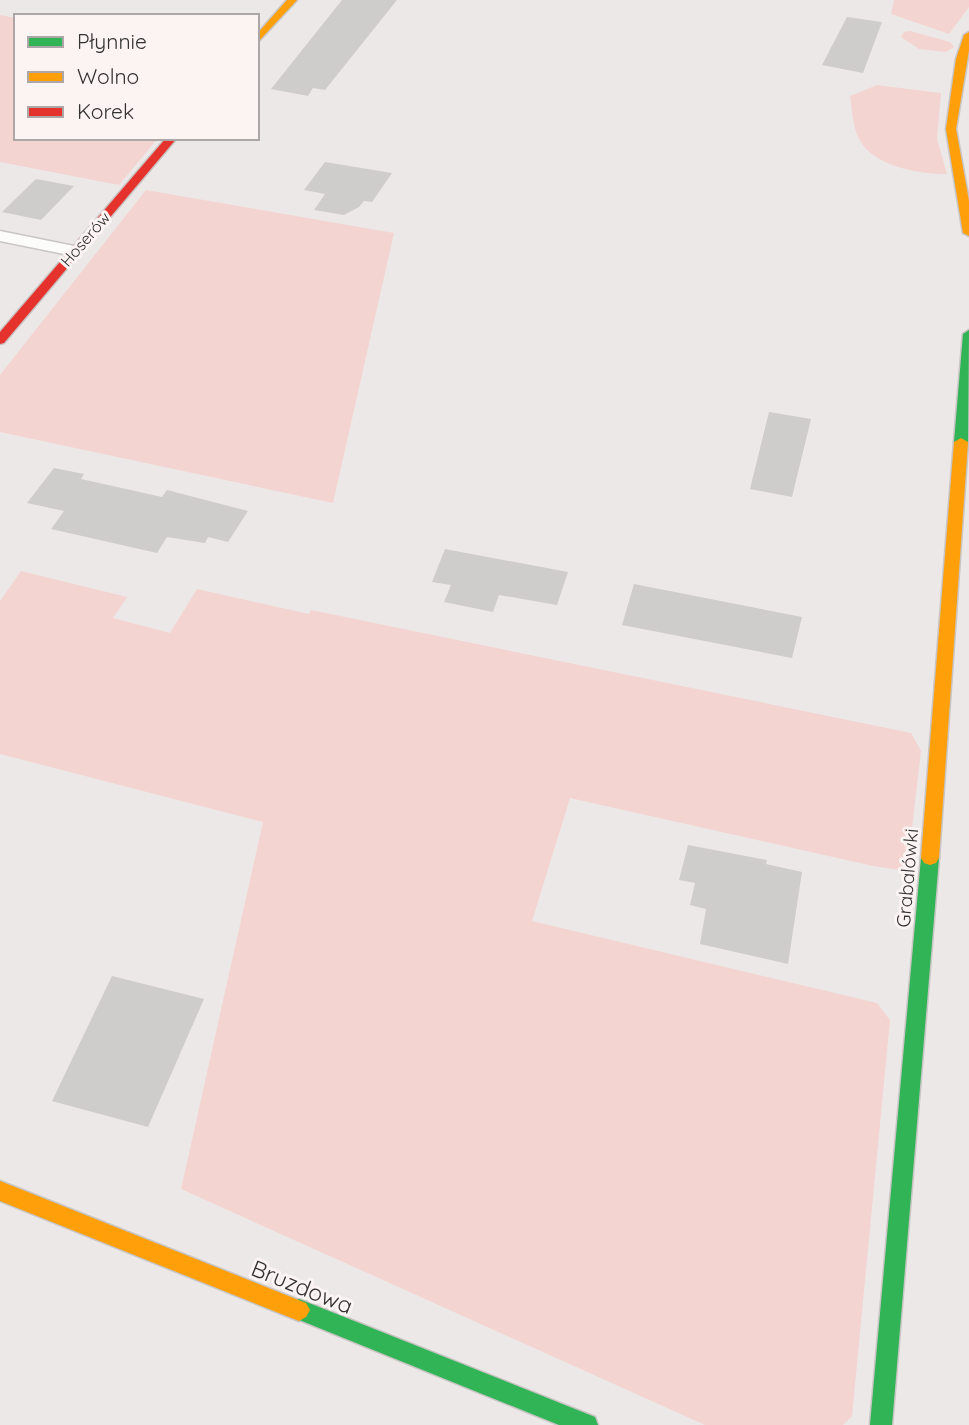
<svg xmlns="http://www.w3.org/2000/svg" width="969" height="1425" viewBox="0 0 969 1425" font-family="Quicksand,sans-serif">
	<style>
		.green { fill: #f4d4d0 }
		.building { fill: #cfcccc }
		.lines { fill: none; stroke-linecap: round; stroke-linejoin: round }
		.lane-casing { stroke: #c8c5c4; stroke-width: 3 }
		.fast-casing { stroke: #c8c5c4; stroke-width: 3 }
		.slow-casing { stroke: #c8c5c4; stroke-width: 3 }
		.jam-casing { stroke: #c8c5c4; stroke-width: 3 }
		.lane { fill: #fcfcfb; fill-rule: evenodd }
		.fast { fill: #30b455; fill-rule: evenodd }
		.slow { fill: #ff9f0a; fill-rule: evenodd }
		.jam { fill: #e5322d; fill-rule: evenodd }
		.labels { text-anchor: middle; stroke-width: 6; stroke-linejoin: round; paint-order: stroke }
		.far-street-label { font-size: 16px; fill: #353332; stroke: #fbf4f3 }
		.street-label { font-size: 19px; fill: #353332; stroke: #fbf4f3 }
		.near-street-label { font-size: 23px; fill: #353332; stroke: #fbf4f3 }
	</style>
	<rect width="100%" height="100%" fill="#ece8e7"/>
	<path class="green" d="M 894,0 L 969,0 L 969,7 L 949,34 L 891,14 Z
		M 0,15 L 16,18 L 16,138 L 158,138 L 119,185 L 0,162 Z
		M 910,31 L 950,42 L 954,47 L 946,52 L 919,49 L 901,37 L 904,32 Z
		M 877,85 L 941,93 L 937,139 L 947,174 C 919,174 874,167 859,139 C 853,128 852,109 850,96 Z
		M 146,190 L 394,233 L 333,503 L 0,432 L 0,375 Z
		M 21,571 L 127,597 L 113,618 L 170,633 L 197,589 L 309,614 L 311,610 L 911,733 L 921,751 L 907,871 L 873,866 L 570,798 L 532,921 L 877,1003 L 890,1020 L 852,1416 L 843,1425 L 705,1425 L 181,1189 L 263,822 L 0,754 L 0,601 Z"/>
	<path class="building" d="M 342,0 L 397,0 L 325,90 L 313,88 L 308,96 L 271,89 Z
		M 847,17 L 882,22 L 863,73 L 822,65 Z
		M 325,162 L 392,173 L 372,202 L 364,201 L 359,207 L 344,215 L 314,210 L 325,194 L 304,190 Z
		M 36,179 L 74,186 L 41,220 L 2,212 Z
		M 769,412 L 811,419 L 792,497 L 750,489 Z
		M 54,468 L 84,474 L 81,479 L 162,497 L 167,490 L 248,511 L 228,542 L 208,537 L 205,543 L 167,537 L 157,553 L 51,529 L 64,511 L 27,503 Z
		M 445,549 L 568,572 L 557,605 L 499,595 L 493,612 L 444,602 L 451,585 L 432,582 Z
		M 634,584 L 802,617 L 792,658 L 622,625 Z
		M 688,845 L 767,860 L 766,864 L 802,872 L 788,964 L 700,944 L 706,909 L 690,905 L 695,883 L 679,880 Z
		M 112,976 L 204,999 L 148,1127 L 52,1101 Z"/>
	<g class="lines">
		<g class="lane-casing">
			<path id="lane" d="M 0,231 L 74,246 L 82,251 L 74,256 L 0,241 Z"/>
		</g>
		<g class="fast-casing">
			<path id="fast" d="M 969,330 L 968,442 L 961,446 L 954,442 L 963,334 Z
				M 930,851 L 936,853 L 939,858 L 892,1425 L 870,1425 L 921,858 L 924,853 Z
				M 299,1299 L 595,1417 L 598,1425 L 559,1425 L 292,1317 L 288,1310 L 292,1303 Z"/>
		</g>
		<g class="slow-casing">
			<path id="slow" d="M 287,0 L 297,0 L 257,43 L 257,34 Z
				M 969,32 L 969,50 L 956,129 L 969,201 L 969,236 L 963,233 L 946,129 L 956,59 L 964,35 Z
				M 961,438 L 968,442 L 939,858 L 936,863 L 930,865 L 924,863 L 921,858 L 954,442 Z
				M 0,1181 L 306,1303 L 310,1310 L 306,1317 L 299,1321 L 0,1201 Z"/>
		</g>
		<g class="jam-casing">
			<path id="jam" d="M 166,138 L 177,138 L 4,343 L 0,344 L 0,332 Z"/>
		</g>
		<use href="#lane" class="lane"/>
		<use href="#fast" class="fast"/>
		<use href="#slow" class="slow"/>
		<use href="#jam" class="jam"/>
	</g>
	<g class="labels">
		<g class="far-street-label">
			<text transform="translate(85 239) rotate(-49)" y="6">Hoserów</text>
		</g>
		<g class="street-label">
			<text transform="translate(907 878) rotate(-85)" y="7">Grabalówki</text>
		</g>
		<g class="near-street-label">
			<text transform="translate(302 1287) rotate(22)" y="8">Bruzdowa</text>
		</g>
	</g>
	<rect x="14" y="14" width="245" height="126" fill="#fbf4f3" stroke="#aca7a6" stroke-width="2"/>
	<rect x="28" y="37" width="35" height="10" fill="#30b455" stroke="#aca7a6" stroke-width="2"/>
	<text x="77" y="49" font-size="21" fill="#353332">Płynnie</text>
	<rect x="28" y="72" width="35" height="10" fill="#ff9f0a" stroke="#aca7a6" stroke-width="2"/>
	<text x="77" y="84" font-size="21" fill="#353332">Wolno</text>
	<rect x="28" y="107" width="35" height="10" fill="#e5322d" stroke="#aca7a6" stroke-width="2"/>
	<text x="77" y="119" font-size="21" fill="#353332">Korek</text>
</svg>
